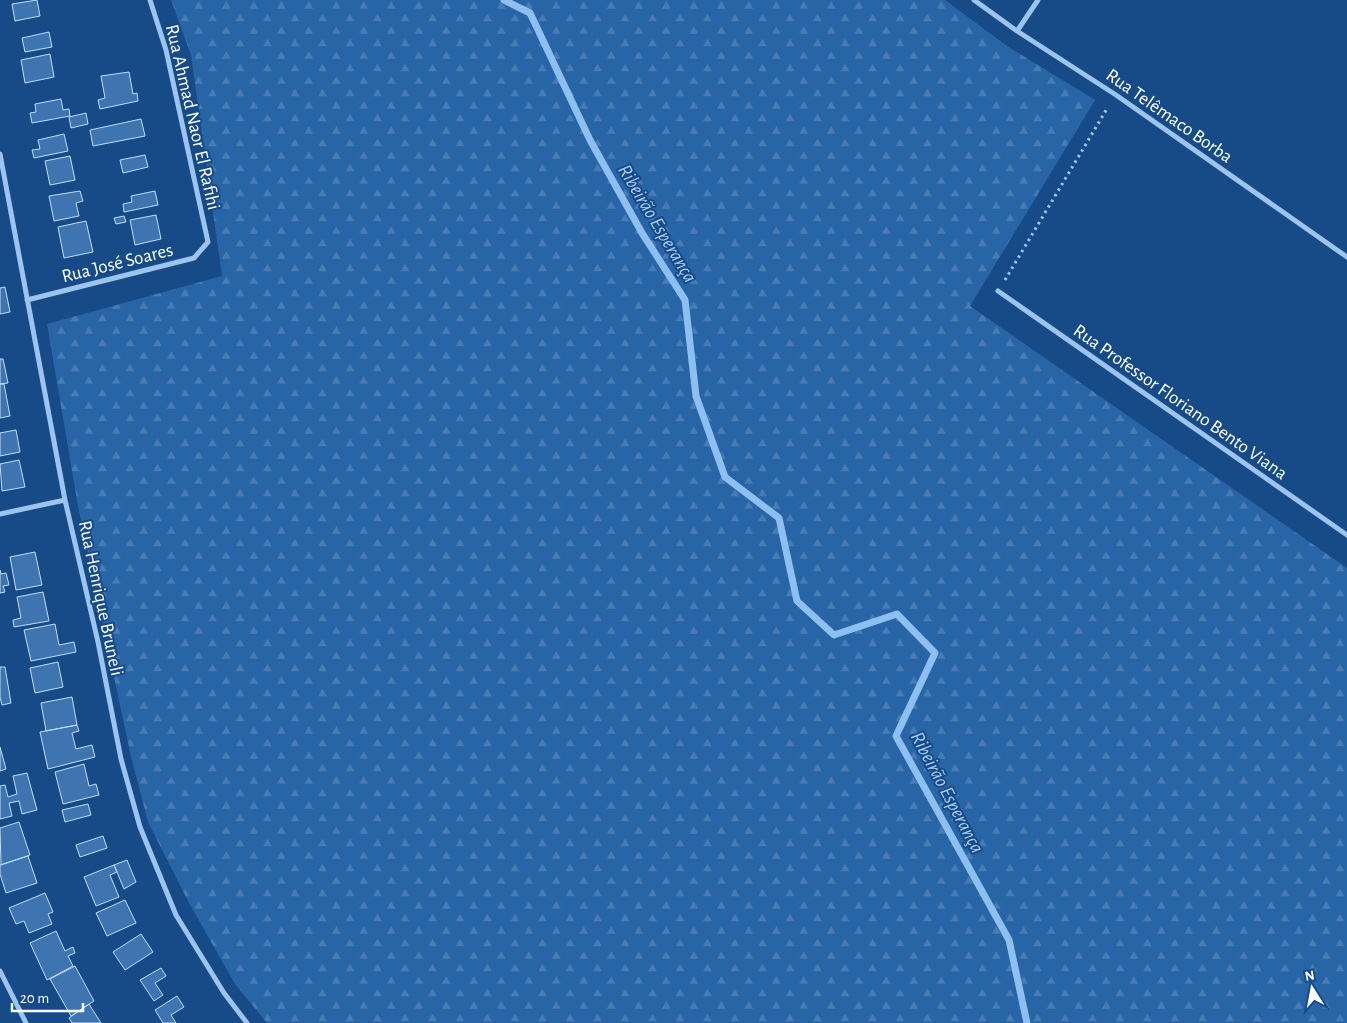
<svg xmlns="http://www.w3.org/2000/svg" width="1347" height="1023" viewBox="0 0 1347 1023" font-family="'Alegreya Sans',sans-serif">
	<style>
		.forest { fill: url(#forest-firs) }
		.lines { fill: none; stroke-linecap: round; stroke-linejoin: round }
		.stream { stroke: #8ebff1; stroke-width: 7 }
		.building { fill: #3e75b1; stroke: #c2ddfa }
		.path { stroke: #9cc4ee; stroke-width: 3; stroke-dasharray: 2.5 4; stroke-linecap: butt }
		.street { stroke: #9cc4ee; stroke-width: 5 }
		.labels { text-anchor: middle; stroke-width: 4; stroke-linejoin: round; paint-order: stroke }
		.street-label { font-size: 19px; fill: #fff; stroke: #164b87 }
		.water-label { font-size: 20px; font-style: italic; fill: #a8cef6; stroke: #164b87 }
	</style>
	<defs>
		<pattern id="forest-firs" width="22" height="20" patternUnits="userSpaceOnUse" patternTransform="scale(1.25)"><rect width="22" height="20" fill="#2865a6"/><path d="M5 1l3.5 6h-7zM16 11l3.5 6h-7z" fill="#487cb3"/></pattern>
	</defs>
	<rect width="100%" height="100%" fill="#164b87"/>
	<path class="forest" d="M 171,0 L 945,0 L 1007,46 L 1095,100 L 970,306 L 1347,568 L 1347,1023 L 267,1023 L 235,984 L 189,903 L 148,822 L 131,757 L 78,506 L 47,324 L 222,276 L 191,55 Z"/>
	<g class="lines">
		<path class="stream" d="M 504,0 L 530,13 L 590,140 L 642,233 L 685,300 L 696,396 L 725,477 L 779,518 L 797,601 L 834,635 L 897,614 L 935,653 L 896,736 L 1009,940 L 1027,1023"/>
	</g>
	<path class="building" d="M 37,0 L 40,16 L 15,21 L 12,4 Z
		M 49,32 L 52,47 L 25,52 L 22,38 Z
		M 50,54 L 54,77 L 25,83 L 21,60 Z
		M 129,72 L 133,94 L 137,93 L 138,101 L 100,109 L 98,100 L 105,98 L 101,76 Z
		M 61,99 L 63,110 L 69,109 L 70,116 L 32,123 L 30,113 L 36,112 L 35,104 Z
		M 86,113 L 88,124 L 71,128 L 69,117 Z
		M 141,119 L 145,136 L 93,146 L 90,130 Z
		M 64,134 L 68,151 L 34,158 L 32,150 L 40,149 L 38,140 Z
		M 145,155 L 148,167 L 123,173 L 120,160 Z
		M 70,156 L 75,180 L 50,185 L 45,161 Z
		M 80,191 L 83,201 L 76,203 L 79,216 L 54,221 L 49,196 Z
		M 155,191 L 158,205 L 124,212 L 123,204 L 132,202 L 131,196 Z
		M 156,215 L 161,239 L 135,245 L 130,220 Z
		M 124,216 L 126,222 L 116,224 L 114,218 Z
		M 86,221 L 93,252 L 64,258 L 58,227 Z
		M 5,287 L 10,312 L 0,314 L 0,288 Z
		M 0,359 L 3,359 L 8,383 L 0,384 Z
		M 0,384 L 4,384 L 10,416 L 0,418 Z
		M 16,430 L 20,452 L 0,456 L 0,433 Z
		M 19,460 L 25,487 L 2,491 L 0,464 Z
		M 35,552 L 42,585 L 16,590 L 10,557 Z
		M 0,570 L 1,574 L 6,573 L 9,585 L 3,586 L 5,592 L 0,593 Z
		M 43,592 L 49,621 L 14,627 L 13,620 L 21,618 L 17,597 Z
		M 55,624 L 59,645 L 74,642 L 76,652 L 31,661 L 24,630 Z
		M 58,662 L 63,687 L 35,693 L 30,668 Z
		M 0,667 L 5,667 L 11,703 L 2,705 L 0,697 Z
		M 72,697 L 77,725 L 46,731 L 41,703 Z
		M 77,725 L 79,731 L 72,733 L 76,749 L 92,745 L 95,757 L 48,769 L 40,732 Z
		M 0,747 L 6,769 L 0,771 Z
		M 84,764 L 89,786 L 96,784 L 99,795 L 63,804 L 55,772 Z
		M 27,773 L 37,810 L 22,814 L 19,801 L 9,803 L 12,816 L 0,819 L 0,786 L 5,785 L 8,797 L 17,794 L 13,776 Z
		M 88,804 L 91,815 L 65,822 L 62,810 Z
		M 19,822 L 30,855 L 1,865 L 0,828 Z
		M 103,836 L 107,848 L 80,857 L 76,845 Z
		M 28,856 L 37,883 L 6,893 L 0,874 L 0,865 Z
		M 127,860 L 136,882 L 124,889 L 114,865 Z
		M 114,865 L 117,872 L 110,875 L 119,897 L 96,906 L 84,877 Z
		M 45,893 L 53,912 L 48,914 L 52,924 L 29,933 L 24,921 L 16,924 L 9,908 Z
		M 125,900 L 136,923 L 107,936 L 96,913 Z
		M 56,931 L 65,951 L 73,947 L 75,953 L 68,956 L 73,966 L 47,980 L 30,943 Z
		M 141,934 L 153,952 L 125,970 L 113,952 Z
		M 75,966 L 94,1001 L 71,1016 L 50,979 Z
		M 161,968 L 166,976 L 155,983 L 163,995 L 154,1001 L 140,980 Z
		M 177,996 L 184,1007 L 171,1015 L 176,1023 L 163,1023 L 155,1010 Z
		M 89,1004 L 101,1023 L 72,1023 L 69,1018 Z"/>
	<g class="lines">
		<path class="path" d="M 1005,280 L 1108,107"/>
		<path class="street" d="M 974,0 L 1017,31 L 1116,95 L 1347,257
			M 1017,31 L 1038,0
			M 0,154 L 65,500 L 98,642 L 121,759 L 140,827 L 176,915 L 224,993 L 247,1023
			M 998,291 L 1347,535
			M 27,300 L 194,258 L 208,242 L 166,50 L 150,0
			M 0,514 L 65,500
			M 0,971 L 26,1023"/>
	</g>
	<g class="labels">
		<g class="street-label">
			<text transform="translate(1170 115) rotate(35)" y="7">Rua Telêmaco Borba</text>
			<text transform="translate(194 117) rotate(77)" y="7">Rua Ahmad Naor El Rafihi</text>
			<text transform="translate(117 262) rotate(-14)" y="7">Rua José Soares</text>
			<text transform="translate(1181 401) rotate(35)" y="7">Rua Professor Floriano Bento Viana</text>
			<text transform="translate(102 598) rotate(78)" y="7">Rua Henrique Bruneli</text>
		</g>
		<g class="water-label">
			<text transform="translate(658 223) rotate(59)" y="7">Ribeirão Esperança</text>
			<text transform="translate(948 792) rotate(62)" y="7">Ribeirão Esperança</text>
		</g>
	</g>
	<g transform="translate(1312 988) rotate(349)" stroke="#164b87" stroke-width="4" paint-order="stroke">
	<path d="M0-4L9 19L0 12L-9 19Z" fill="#ffffff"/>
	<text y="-8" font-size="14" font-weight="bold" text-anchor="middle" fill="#ffffff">N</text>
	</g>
	<path d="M12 1003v8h71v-8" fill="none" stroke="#ffffff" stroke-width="2.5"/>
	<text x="20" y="1003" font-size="15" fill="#ffffff" stroke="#164b87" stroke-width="4" paint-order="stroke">20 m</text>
</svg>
